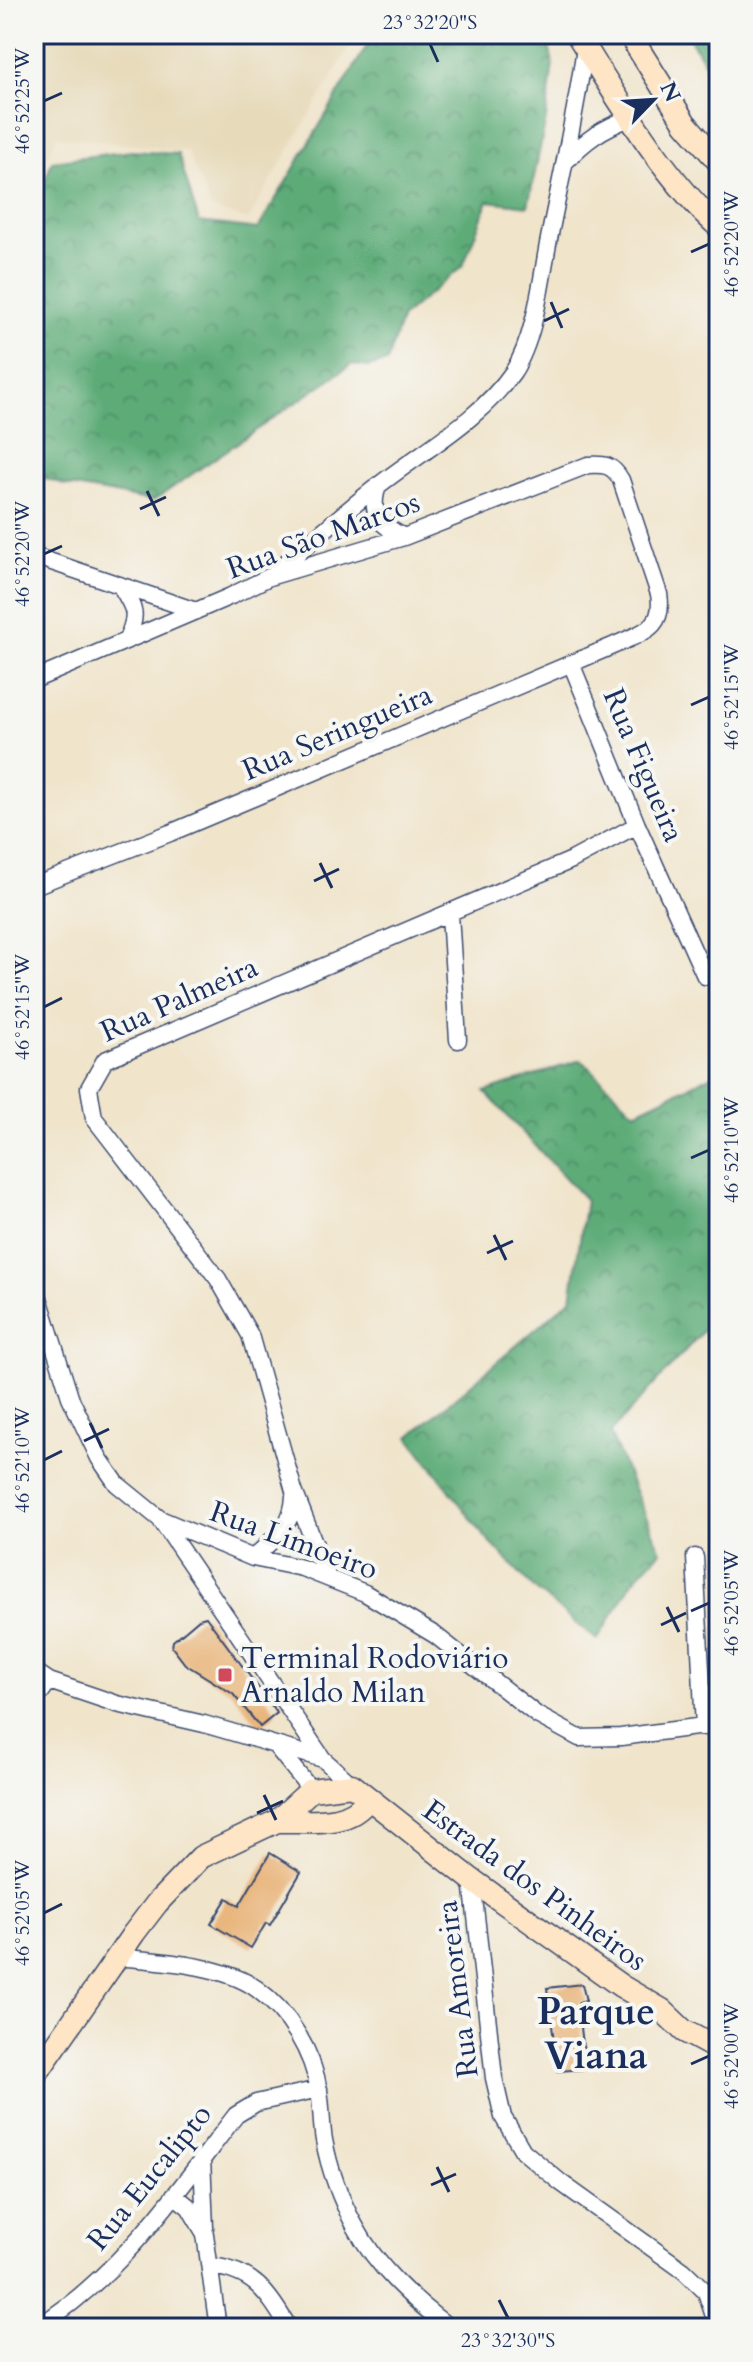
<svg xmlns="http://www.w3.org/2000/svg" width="753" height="2362" viewBox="0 0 753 2362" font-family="Cardo,serif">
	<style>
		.built { fill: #e7daba }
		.forest { fill: url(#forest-crowns); stroke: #3c6e6b; stroke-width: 2 }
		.building { fill: #e9b67d }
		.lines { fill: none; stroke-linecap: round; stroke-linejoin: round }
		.minor-casing { stroke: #3b4a6e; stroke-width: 19 }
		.secondary-casing { stroke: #3b4a6e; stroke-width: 25 }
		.minor { stroke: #fff; stroke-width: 16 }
		.secondary { stroke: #fde5c5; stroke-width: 22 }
		.ticks { fill: none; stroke: #1b2f5e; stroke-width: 3 }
		.poi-dot { fill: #d1495b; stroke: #f6f6f2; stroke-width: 3 }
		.labels { text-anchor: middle; stroke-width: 8; stroke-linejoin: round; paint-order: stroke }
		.street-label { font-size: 30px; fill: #1b2f5e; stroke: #f6f6f2 }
		.poi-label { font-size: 30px; fill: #1b2f5e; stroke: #f6f6f2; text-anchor: start }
		.district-label { font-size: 38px; font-weight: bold; fill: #1b2f5e; stroke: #f6f6f2 }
		.neatline { fill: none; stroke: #1b2f5e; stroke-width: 3 }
		.ticks-label { font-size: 20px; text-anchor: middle; fill: #1b2f5e }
	</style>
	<defs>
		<pattern id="forest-crowns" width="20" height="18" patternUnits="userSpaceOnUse" patternTransform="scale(2)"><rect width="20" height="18" fill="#5dac78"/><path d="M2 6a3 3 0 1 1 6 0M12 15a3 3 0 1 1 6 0" fill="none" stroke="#4c8c66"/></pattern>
	</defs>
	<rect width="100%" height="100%" fill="#f6f6f2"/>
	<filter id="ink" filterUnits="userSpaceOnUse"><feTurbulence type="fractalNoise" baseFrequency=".0125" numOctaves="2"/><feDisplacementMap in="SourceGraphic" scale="16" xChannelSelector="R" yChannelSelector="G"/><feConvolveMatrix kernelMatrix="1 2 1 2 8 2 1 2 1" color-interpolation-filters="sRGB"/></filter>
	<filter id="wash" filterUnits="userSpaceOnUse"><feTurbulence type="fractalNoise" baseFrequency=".006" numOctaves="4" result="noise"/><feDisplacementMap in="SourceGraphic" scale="32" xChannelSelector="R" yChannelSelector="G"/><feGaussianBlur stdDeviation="1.8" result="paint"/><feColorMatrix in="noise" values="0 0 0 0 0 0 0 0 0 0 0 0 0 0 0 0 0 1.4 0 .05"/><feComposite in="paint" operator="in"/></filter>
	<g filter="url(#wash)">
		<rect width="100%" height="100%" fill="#f0e4cb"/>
		<path class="built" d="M 34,34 L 357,34 L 248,220 L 211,208 L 187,151 L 56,136 L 34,190 Z"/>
		<path class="forest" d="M 374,34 L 546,34 L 553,63 L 546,119 L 528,206 L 488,201 L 463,266 L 402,317 L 387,362 L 368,367 L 352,364 L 153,501 L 64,485 L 34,474 L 34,213 L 52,161 L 132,151 L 178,154 L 199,222 L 258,229 Z
			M 687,34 L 719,34 L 719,87 Z
			M 581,1060 L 635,1112 L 719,1072 L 719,1323 L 712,1321 L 610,1433 L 661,1551 L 634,1580 L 597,1640 L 537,1591 L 486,1538 L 409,1437 L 571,1299 L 586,1200 L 485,1092 Z"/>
		<g id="blocks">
			<path class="building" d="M 206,1617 L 277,1713 L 260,1727 L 233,1694 L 185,1664 L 172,1647 L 173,1641 L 199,1619 Z
				M 270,1853 L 301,1872 L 270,1925 L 266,1923 L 251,1948 L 211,1924 L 227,1898 L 239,1906 Z
				M 582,1984 L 586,2001 L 578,2003 L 586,2069 L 558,2071 L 547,1988 Z"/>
		</g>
	</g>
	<g filter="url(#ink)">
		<use href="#blocks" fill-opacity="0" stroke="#3b4a6e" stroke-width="2"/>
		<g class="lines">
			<g class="minor-casing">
				<path id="minor" d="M 565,162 C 585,140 603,128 630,118
					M 378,485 C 369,514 378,524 404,537
					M 34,556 L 196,611
					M 277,570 C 311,542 344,512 379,485 C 425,449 480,420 513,372 C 535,339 541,282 548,244 C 561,178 576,113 585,47
					M 120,585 C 134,608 139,613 127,639
					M 571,663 L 637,825 L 705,976
					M 34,680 L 231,596 L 269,577 L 404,537 L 588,465 C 605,464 613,465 621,480 L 659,594 C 665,629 642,632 615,645 L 170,833 L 34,886
					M 450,914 L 458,1040
					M 34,1282 L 70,1397 L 99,1458 L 117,1484 L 160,1519 L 323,1759
					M 160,1519 L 253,1558 L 302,1568 L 365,1593 L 435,1635 L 537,1715 L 579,1738 L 621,1737 L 719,1724
					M 695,1557 L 704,1727
					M 253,1558 C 274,1538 293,1527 294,1496
					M 328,1578 L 294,1491 L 250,1335 L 218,1279 L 94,1118 L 89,1088 L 105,1060 L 572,860 L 637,825
					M 34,1671 L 49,1681 L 117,1704 L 204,1724 L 323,1759 L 352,1785
					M 34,1702 L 49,1681
					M 275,1745 L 311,1790
					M 472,1880 L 494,2078 L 503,2117 L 523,2151 L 560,2182 L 684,2271 L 706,2292 L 718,2328
					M 116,1957 C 157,1961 223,1964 257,1989 C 289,2012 313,2053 319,2091 C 322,2107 321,2124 324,2140 C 329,2168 341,2201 355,2226 C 377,2268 413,2300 450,2328
					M 202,2158 L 205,2228
					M 174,2195 L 189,2207 L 205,2234 L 218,2328
					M 211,2266 C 254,2271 267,2292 289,2328
					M 36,2328 C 121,2275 176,2193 236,2115 L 256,2103 L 319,2089"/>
			</g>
			<g class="secondary-casing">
				<path id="secondary" d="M 577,34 C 617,97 663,177 719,227
					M 629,34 L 685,123 L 719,162
					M 277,1821 C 307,1820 348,1828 367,1800
					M 34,2077 L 134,1933 L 157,1903 L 201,1857 L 277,1821 L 311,1790 L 352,1785 L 472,1880 L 621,1986 L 662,2010 L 684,2031 L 719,2050"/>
			</g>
			<use href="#minor" class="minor"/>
			<use href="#secondary" class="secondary"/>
		</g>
	</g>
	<path class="ticks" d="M 430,44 L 438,62M 44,101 L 62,93M 691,252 L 709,244M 551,302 L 562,328M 544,321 L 569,309M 147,491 L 159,516M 140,509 L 166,497M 44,554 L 62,546M 691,705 L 709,697M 320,863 L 332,888M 314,881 L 339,869M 44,1007 L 62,998M 691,1158 L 709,1150M 494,1235 L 506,1260M 487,1253 L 513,1241M 90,1423 L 102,1448M 84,1441 L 109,1429M 44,1460 L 62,1451M 667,1607 L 679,1632M 691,1611 L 709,1603M 661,1625 L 686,1613M 264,1795 L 276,1820M 257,1813 L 283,1801M 44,1913 L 62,1904M 691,2064 L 709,2056M 437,2167 L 449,2192M 431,2185 L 456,2174M 499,2300 L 508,2318"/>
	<rect class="poi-dot" x="217" y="1667" width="16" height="16" rx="4"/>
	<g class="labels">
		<g class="street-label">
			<text transform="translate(323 535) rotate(-20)" y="10">Rua São Marcos</text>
			<text transform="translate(337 732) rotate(-23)" y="10">Rua Seringueira</text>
			<text transform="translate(644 765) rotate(67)" y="10">Rua Figueira</text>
			<text transform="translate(179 999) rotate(-24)" y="10">Rua Palmeira</text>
			<text transform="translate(294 1540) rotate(20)" y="10">Rua Limoeiro</text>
			<text transform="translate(535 1885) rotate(36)" y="10">Estrada dos Pinheiros</text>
			<text transform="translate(457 1989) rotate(-97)" y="10">Rua Amoreira</text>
			<text transform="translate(149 2177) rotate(-51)" y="10">Rua Eucalipto</text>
		</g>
		<g class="poi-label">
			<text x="241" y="1668">Terminal Rodoviário<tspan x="241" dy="34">Arnaldo Milan</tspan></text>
		</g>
		<g class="district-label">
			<text x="596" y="2024">Parque<tspan x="596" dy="44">Viana</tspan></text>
		</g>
	</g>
	<rect width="753" height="2362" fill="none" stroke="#f6f6f2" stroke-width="88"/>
	<g transform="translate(653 100) rotate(65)" stroke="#f6f6f2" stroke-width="6" paint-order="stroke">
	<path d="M0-6L14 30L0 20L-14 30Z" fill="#1b2f5e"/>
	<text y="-12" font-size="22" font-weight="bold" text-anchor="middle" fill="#1b2f5e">N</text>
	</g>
	<rect x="44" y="44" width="665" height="2274" class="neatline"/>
	<g class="ticks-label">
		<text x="430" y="29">23°32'20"S</text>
		<text transform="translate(22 101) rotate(-90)" y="7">46°52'25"W</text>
		<text transform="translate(731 244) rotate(-90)" y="7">46°52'20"W</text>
		<text transform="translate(22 554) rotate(-90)" y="7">46°52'20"W</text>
		<text transform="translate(731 697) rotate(-90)" y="7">46°52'15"W</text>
		<text transform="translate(22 1007) rotate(-90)" y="7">46°52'15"W</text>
		<text transform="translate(731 1150) rotate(-90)" y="7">46°52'10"W</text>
		<text transform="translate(22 1460) rotate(-90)" y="7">46°52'10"W</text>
		<text transform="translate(731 1603) rotate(-90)" y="7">46°52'05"W</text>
		<text transform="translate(22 1913) rotate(-90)" y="7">46°52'05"W</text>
		<text transform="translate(731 2056) rotate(-90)" y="7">46°52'00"W</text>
		<text x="508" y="2347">23°32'30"S</text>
	</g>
</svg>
